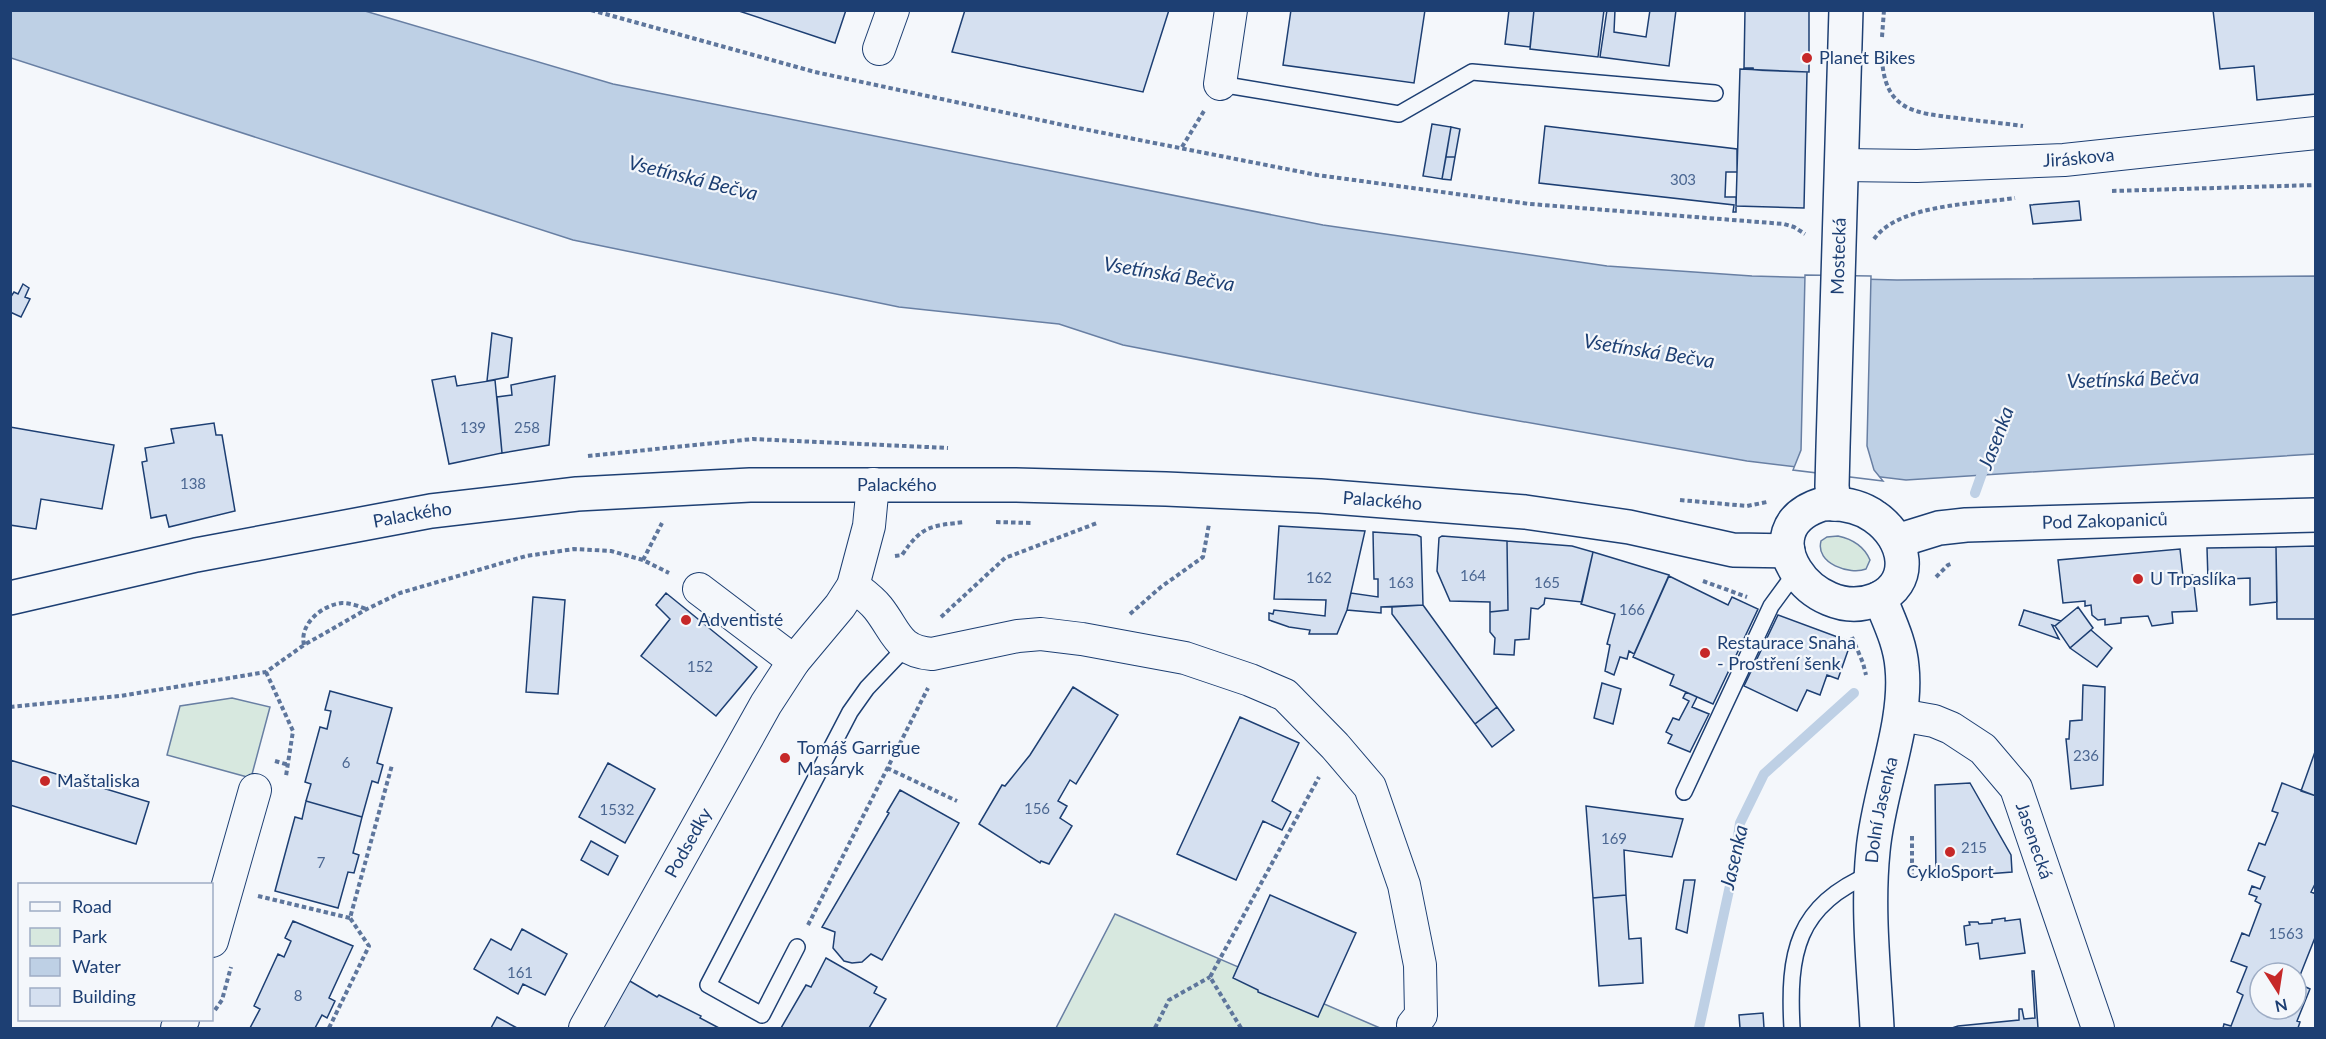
<svg xmlns="http://www.w3.org/2000/svg" width="2326" height="1039" viewBox="0 0 2326 1039" font-family="Lato,sans-serif">
	<style>
		.green { fill: #d7e8df; stroke: #687fa3; stroke-width: 1.5 }
		.water { fill: #bed0e5; stroke: #687fa3; stroke-width: 1.5 }
		.pier { fill: #f4f7fb; stroke: #687fa3; stroke-width: 1.5 }
		.lines { fill: none; stroke-linecap: round; stroke-linejoin: round }
		.stream { stroke: #bed0e5; stroke-width: 10 }
		.building { fill: #d5e0f0; stroke: #1d3f73; stroke-width: 1.5; fill-rule: evenodd }
		.service-casing { stroke: #1d3f73; stroke-width: 18 }
		.minor-casing { stroke: #1d3f73; stroke-width: 34 }
		.tertiary-casing { stroke: #1d3f73; stroke-width: 36 }
		.path { stroke: #5e769c; stroke-width: 4; stroke-dasharray: 4.5 3; stroke-linecap: butt }
		.service { stroke: #f4f7fb; stroke-width: 15 }
		.minor { stroke: #f4f7fb; stroke-width: 32 }
		.tertiary { stroke: #f4f7fb; stroke-width: 33 }
		.poi-dot { fill: #c62828; stroke: #f4f7fb; stroke-width: 2 }
		.labels { text-anchor: middle; stroke-width: 4.5; stroke-linejoin: round; paint-order: stroke }
		.number-label { font-size: 15px; fill: #4b6792 }
		.poi-label { font-size: 18px; fill: #1d3f73; stroke: #f4f7fb; text-anchor: start }
		.street-label { font-size: 18px; fill: #1d3f73; stroke: #f4f7fb }
		.water-label { font-size: 20px; font-style: italic; fill: #1d3f73; stroke: #f4f7fb }
	</style>
	<rect width="100%" height="100%" fill="#f4f7fb"/>
	<path class="green" d="M 1838,536 C 1852,539 1864,546 1870,560 L 1866,569 C 1850,575 1815,564 1821,541 L 1827,537 Z
		M 232,698 L 270,707 L 251,778 L 167,755 L 180,706 Z
		M 1115,914 L 1380,1028 L 1056,1028 Z"/>
	<path class="water" d="M 11,11 L 365,11 L 613,84 L 1323,225 L 1607,266 L 1752,276 L 1897,280 L 2315,276 L 2315,454 L 1906,480 L 1747,461 L 1474,413 L 1123,345 L 1059,324 L 899,307 L 573,240 L 11,58 Z"/>
	<path class="pier" d="M 1805,275 L 1871,276 L 1867,446 L 1874,470 L 1883,481 L 1793,470 L 1801,450 Z"/>
	<g class="lines">
		<path class="stream" d="M 1975,493 L 1986,462
			M 1699,1028 L 1731,881 L 1740,823 L 1764,774 L 1854,693"/>
	</g>
	<path class="building" d="M 736,10 L 846,10 L 835,43 Z
		M 965,10 L 1169,10 L 1143,92 L 952,52 Z
		M 1291,10 L 1425,10 L 1414,83 L 1283,65 Z
		M 1509,10 L 1534,10 L 1530,47 L 1505,44 Z
		M 1534,10 L 1604,10 L 1598,57 L 1530,49 Z
		M 1607,10 L 1615,10 L 1614,32 L 1646,37 L 1650,10 L 1676,10 L 1669,66 L 1600,57 Z
		M 1745,10 L 1809,10 L 1809,72 L 1753,70 L 1753,68 L 1744,68 Z
		M 2213,10 L 2316,10 L 2316,94 L 2257,100 L 2254,66 L 2220,69 Z
		M 1740,69 L 1807,72 L 1804,208 L 1736,206 Z
		M 1432,124 L 1451,127 L 1442,179 L 1423,176 Z
		M 1545,126 L 1737,149 L 1737,172 L 1726,172 L 1725,197 L 1736,197 L 1736,212 L 1733,212 L 1734,205 L 1539,183 Z
		M 1451,127 L 1460,129 L 1455,157 L 1446,157 Z
		M 1446,157 L 1455,157 L 1451,180 L 1442,179 Z
		M 2079,201 L 2081,220 L 2033,224 L 2030,205 Z
		M 23,284 L 29,288 L 25,297 L 30,299 L 21,317 L 10,312 L 10,298 L 14,292 L 18,294 Z
		M 492,333 L 512,338 L 508,377 L 487,381 Z
		M 455,376 L 457,386 L 495,380 L 502,453 L 449,464 L 432,380 Z
		M 555,376 L 549,445 L 502,453 L 497,397 L 512,395 L 511,385 Z
		M 214,423 L 216,435 L 222,435 L 235,511 L 169,527 L 166,515 L 151,518 L 142,462 L 147,461 L 145,448 L 174,443 L 171,429 Z
		M 10,427 L 114,445 L 102,509 L 41,499 L 36,529 L 10,525 Z
		M 1279,526 L 1365,531 L 1347,610 L 1337,634 L 1309,634 L 1310,630 L 1289,627 L 1269,620 L 1269,613 L 1273,614 L 1274,610 L 1325,616 L 1326,600 L 1274,599 Z
		M 1373,532 L 1417,535 L 1421,537 L 1423,605 L 1381,607 L 1381,613 L 1347,610 L 1351,593 L 1378,597 L 1378,579 L 1374,579 Z
		M 1442,536 L 1507,541 L 1508,610 L 1490,612 L 1490,602 L 1450,601 L 1437,571 L 1439,538 Z
		M 1507,541 L 1572,546 L 1593,552 L 1582,602 L 1545,598 L 1544,604 L 1538,609 L 1531,608 L 1529,639 L 1515,640 L 1514,655 L 1494,654 L 1495,638 L 1490,632 L 1490,612 L 1508,610 Z
		M 2316,546 L 2316,619 L 2277,619 L 2276,547 Z
		M 2276,547 L 2277,602 L 2250,605 L 2250,578 L 2208,580 L 2207,548 Z
		M 2180,549 L 2183,576 L 2193,575 L 2197,611 L 2172,612 L 2173,623 L 2152,626 L 2148,616 L 2121,618 L 2121,623 L 2105,625 L 2105,619 L 2098,620 L 2092,615 L 2091,605 L 2085,606 L 2085,601 L 2063,603 L 2058,560 Z
		M 1593,552 L 1669,575 L 1634,654 L 1629,651 L 1627,659 L 1620,657 L 1614,675 L 1605,671 L 1610,645 L 1607,644 L 1615,614 L 1581,604 Z
		M 1669,576 L 1728,605 L 1732,597 L 1758,609 L 1713,704 L 1670,685 L 1674,675 L 1633,657 Z
		M 666,593 L 757,667 L 716,716 L 641,656 L 670,619 L 656,605 Z
		M 533,597 L 565,600 L 558,694 L 526,692 Z
		M 1423,605 L 1497,707 L 1475,724 L 1392,614 L 1392,607 Z
		M 2078,607 L 2093,628 L 2070,648 L 2055,626 Z
		M 2024,610 L 2061,621 L 2055,626 L 2052,625 L 2059,639 L 2019,625 Z
		M 1778,615 L 1851,642 L 1838,679 L 1827,675 L 1820,695 L 1807,690 L 1797,711 L 1744,686 Z
		M 2091,630 L 2112,648 L 2097,667 L 2070,648 Z
		M 1602,683 L 1621,689 L 1613,724 L 1594,718 Z
		M 2083,685 L 2105,687 L 2103,785 L 2071,789 L 2066,739 L 2069,739 L 2070,721 L 2082,720 Z
		M 1073,687 L 1118,715 L 1076,784 L 1070,780 L 1058,801 L 1067,806 L 1060,818 L 1072,826 L 1049,864 L 1041,861 L 1040,863 L 979,824 L 1002,785 L 1005,786 L 1030,755 Z
		M 330,691 L 392,708 L 377,763 L 383,765 L 378,783 L 372,781 L 362,817 L 306,801 L 311,784 L 305,782 L 320,727 L 327,729 L 331,711 L 325,710 Z
		M 1686,692 L 1697,697 L 1692,707 L 1709,714 L 1690,752 L 1668,743 L 1672,735 L 1666,732 L 1673,718 L 1679,720 L 1689,701 L 1683,698 Z
		M 1497,707 L 1514,730 L 1492,747 L 1475,724 Z
		M 1240,717 L 1299,743 L 1272,801 L 1291,812 L 1282,830 L 1263,821 L 1236,880 L 1177,854 Z
		M 2316,749 L 2316,796 L 2301,791 Z
		M 10,760 L 149,802 L 136,844 L 10,805 Z
		M 608,763 L 655,789 L 625,843 L 579,817 Z
		M 1970,783 L 2011,855 L 2012,872 L 1936,878 L 1935,785 Z
		M 2282,783 L 2316,796 L 2316,882 L 2311,892 L 2316,894 L 2316,935 L 2297,983 L 2310,989 L 2297,1021 L 2300,1022 L 2298,1028 L 2223,1028 L 2224,1024 L 2231,1026 L 2243,995 L 2237,992 L 2247,967 L 2231,961 L 2242,933 L 2249,936 L 2261,904 L 2255,901 L 2257,897 L 2249,894 L 2252,886 L 2260,889 L 2265,877 L 2248,870 L 2259,843 L 2265,845 L 2278,813 L 2272,811 ZM 2260,973 L 2296,973 L 2296,1009 L 2260,1009 Z
		M 900,790 L 959,823 L 882,960 L 871,954 L 862,962 L 852,963 L 844,961 L 833,948 L 835,932 L 822,927 L 889,813 L 887,812 Z
		M 306,801 L 362,817 L 353,853 L 359,855 L 354,873 L 348,872 L 338,908 L 275,891 L 295,817 L 302,819 Z
		M 1586,806 L 1683,819 L 1672,857 L 1624,850 L 1626,895 L 1593,898 Z
		M 591,841 L 618,856 L 608,875 L 581,860 Z
		M 1684,880 L 1695,880 L 1687,933 L 1676,929 Z
		M 1270,895 L 1356,933 L 1318,1017 L 1258,992 L 1258,990 L 1233,978 Z
		M 1626,895 L 1629,939 L 1641,938 L 1643,983 L 1599,986 L 1593,898 Z
		M 2005,918 L 2005,921 L 2020,919 L 2025,953 L 1980,959 L 1978,943 L 1966,945 L 1964,926 L 1970,925 L 1969,922 L 1978,922 L 1979,924 L 1992,923 L 1992,920 Z
		M 293,921 L 353,946 L 329,998 L 335,1001 L 327,1018 L 322,1015 L 315,1028 L 250,1028 L 260,1009 L 254,1006 L 278,954 L 284,957 L 291,941 L 285,938 Z
		M 522,929 L 567,954 L 545,995 L 523,984 L 518,994 L 474,969 L 491,939 L 511,950 Z
		M 826,958 L 877,987 L 874,993 L 886,999 L 869,1028 L 781,1028 L 806,985 L 811,987 Z
		M 2032,971 L 2034,971 L 2038,1028 L 1952,1028 L 1958,1026 L 2019,1020 L 2019,1009 L 2022,1009 L 2024,1019 L 2035,1018 Z
		M 623,977 L 657,997 L 659,995 L 701,1016 L 700,1018 L 719,1028 L 596,1028 Z
		M 1763,1013 L 1764,1028 L 1740,1028 L 1739,1015 Z
		M 497,1017 L 517,1028 L 491,1028 Z"/>
	<g class="lines">
		<g class="service-casing">
			<path id="service" d="M 1220,84 L 1399,114 L 1472,72 L 1715,93
				M 1684,792 L 1771,606 L 1796,572
				M 797,947 L 762,1015 L 708,985 L 850,712 L 867,688 L 906,647
				M 1792,1028 C 1788,954 1796,905 1871,874"/>
		</g>
		<g class="minor-casing">
			<g id="minor">
				<path d="M 879,49 L 893,10"/>
				<path d="M 1220,84 L 1231,10"/>
				<path id="s1" d="M 1842,165 L 1917,166 L 2064,160 L 2316,133"/>
				<path d="M 853,586 C 862,593 871,599 878,608 C 897,632 897,651 932,654 L 1018,636 L 1041,634 L 1082,639 L 1185,658 L 1250,680 L 1285,695 L 1335,746 L 1370,787 L 1404,885 L 1420,965 L 1421,1015 L 1413,1025"/>
				<path d="M 699,589 L 794,661"/>
				<path id="s2" d="M 1900,715 L 1934,721 L 1951,728 L 1983,749 L 2016,788 L 2098,1028"/>
				<path d="M 212,941 L 255,790"/>
				<path d="M 177,1028 L 183,1020"/>
				<path id="s3" d="M 585,1028 L 766,704 L 794,661 L 840,606 L 853,586 L 869,526 L 873,484"/>
			</g>
		</g>
		<g class="tertiary-casing">
			<g id="tertiary">
				<path d="M 1823,504 C 1842,503 1860,506 1875,517 C 1906,538 1916,584 1875,600 C 1813,625 1743,528 1823,504 Z"/>
				<path id="s4" d="M 1834,504 L 1832,486 L 1833,447 L 1846,10"/>
				<path id="s5" d="M 1897,541 L 1939,528 L 1966,525 L 2316,515"/>
				<path id="s6" d="M 10,598 L 196,555 L 431,511 L 577,494 L 750,485 L 1015,485 L 1166,489 L 1320,496 L 1525,512 L 1629,527 L 1733,550 L 1788,551"/>
				<path id="s7" d="M 1877,1028 C 1874,970 1867,910 1873,851 C 1878,792 1908,724 1902,667 C 1900,642 1889,621 1880,598"/>
			</g>
		</g>
		<path class="path" d="M 591,10 L 815,72 L 1068,126 L 1317,175 L 1530,204 L 1784,224 L 1794,227 L 1805,234
			M 1882,37 L 1884,10
			M 1882,59 C 1885,111 1915,113 1957,118 C 1979,121 2001,123 2023,126
			M 1182,147 L 1204,111
			M 2112,191 L 2316,185
			M 1874,239 C 1899,204 1975,204 2015,198
			M 588,456 L 753,439 L 948,448
			M 1680,500 L 1747,506 L 1767,502
			M 996,522 L 1031,523
			M 895,556 L 902,555 C 922,525 931,526 965,522
			M 643,560 L 662,523
			M 1936,577 L 1948,565 L 1953,563
			M 1703,581 L 1747,597
			M 1130,614 L 1161,587 L 1203,557 L 1209,524
			M 941,617 L 1005,558 L 1097,523
			M 1852,637 L 1863,663 L 1866,675
			M 304,645 C 299,624 322,605 342,603 C 350,603 359,606 366,609
			M 266,672 L 293,731 L 286,776
			M 10,707 L 120,696 L 266,672 L 304,645 L 367,609 L 400,593 L 526,556 L 574,549 L 611,551 L 643,560 L 669,573
			M 275,761 L 289,765
			M 887,768 L 957,801
			M 1912,836 L 1912,876
			M 258,896 L 350,918
			M 808,925 L 928,688
			M 215,1010 L 222,1000 L 231,967
			M 329,1028 L 369,946 L 350,918 L 392,765
			M 1155,1028 L 1169,1000 L 1210,977
			M 1241,1028 L 1210,977 L 1319,777"/>
		<use href="#service" class="service"/>
		<use href="#minor" class="minor"/>
		<use href="#tertiary" class="tertiary"/>
	</g>
	<g class="poi-dot">
		<circle cx="1807" cy="58" r="6"/>
		<circle cx="2138" cy="579" r="6"/>
		<circle cx="686" cy="620" r="6"/>
		<circle cx="1705" cy="653" r="6"/>
		<circle cx="785" cy="758" r="6"/>
		<circle cx="45" cy="781" r="6"/>
		<circle cx="1950" cy="852" r="6"/>
	</g>
	<g class="labels">
		<g class="number-label">
			<text x="1683" y="185">303</text>
			<text x="473" y="433">139</text>
			<text x="527" y="433">258</text>
			<text x="193" y="489">138</text>
			<text x="1473" y="581">164</text>
			<text x="1319" y="583">162</text>
			<text x="1401" y="588">163</text>
			<text x="1547" y="588">165</text>
			<text x="1632" y="615">166</text>
			<text x="700" y="672">152</text>
			<text x="2086" y="761">236</text>
			<text x="346" y="768">6</text>
			<text x="1037" y="814">156</text>
			<text x="617" y="815">1532</text>
			<text x="1614" y="844">169</text>
			<text x="1974" y="853">215</text>
			<text x="321" y="868">7</text>
			<text x="2286" y="939">1563</text>
			<text x="520" y="978">161</text>
			<text x="298" y="1001">8</text>
		</g>
		<g class="poi-label">
			<text x="1819" y="64">Planet Bikes</text>
			<text x="2150" y="585">U Trpaslíka</text>
			<text x="698" y="626">Adventisté</text>
			<text x="1717" y="649">Restaurace Snaha<tspan x="1717" dy="21">- Prostření šenk</tspan></text>
			<text x="797" y="754">Tomáš Garrigue<tspan x="797" dy="21">Masaryk</tspan></text>
			<text x="57" y="787">Maštaliska</text>
			<text x="1950" y="878" text-anchor="middle">CykloSport</text>
		</g>
		<g class="street-label">
			<text dy="6" stroke="none"><textPath href="#s1" startOffset="237">Jiráskova</textPath></text>
			<text dy="6" stroke="none"><textPath href="#s4" startOffset="248">Mostecká</textPath></text>
			<text dy="6" stroke="none"><textPath href="#s6" startOffset="897">Palackého</textPath></text>
			<text dy="6" stroke="none"><textPath href="#s6" startOffset="1383">Palackého</textPath></text>
			<text dy="6" stroke="none"><textPath href="#s6" startOffset="411">Palackého</textPath></text>
			<text dy="6" stroke="none"><textPath href="#s5" startOffset="210">Pod Zakopaniců</textPath></text>
			<text dy="6" stroke="none"><textPath href="#s7" startOffset="219">Dolní Jasenka</textPath></text>
			<text dy="6" stroke="none"><textPath href="#s2" startOffset="198">Jasenecká</textPath></text>
			<text dy="6" stroke="none"><textPath href="#s3" startOffset="212">Podsedky</textPath></text>
		</g>
		<g class="water-label">
			<text transform="translate(693 178) rotate(14)" y="7">Vsetínská Bečva</text>
			<text transform="translate(1169 274) rotate(9)" y="7">Vsetínská Bečva</text>
			<text transform="translate(1649 351) rotate(9)" y="7">Vsetínská Bečva</text>
			<text transform="translate(2133 379) rotate(-2)" y="7">Vsetínská Bečva</text>
			<text transform="translate(1996 438) rotate(-69)" y="7">Jasenka</text>
			<text transform="translate(1734 857) rotate(-77)" y="7">Jasenka</text>
		</g>
	</g>
	<rect width="2326" height="1039" fill="none" stroke="#1d3f73" stroke-width="24"/>
	<rect x="18" y="883" width="195" height="138" fill="#f4f7fb" stroke="#9eadc5" stroke-width="1.5"/>
	<rect x="30" y="902" width="30" height="9" fill="#f4f7fb" stroke="#9eadc5" stroke-width="1.5"/>
	<text x="72" y="913" font-size="18" fill="#1d3f73">Road</text>
	<rect x="30" y="928" width="30" height="18" fill="#d7e8df" stroke="#9eadc5" stroke-width="1.5"/>
	<text x="72" y="943" font-size="18" fill="#1d3f73">Park</text>
	<rect x="30" y="958" width="30" height="18" fill="#bed0e5" stroke="#9eadc5" stroke-width="1.5"/>
	<text x="72" y="973" font-size="18" fill="#1d3f73">Water</text>
	<rect x="30" y="988" width="30" height="18" fill="#d5e0f0" stroke="#9eadc5" stroke-width="1.5"/>
	<text x="72" y="1003" font-size="18" fill="#1d3f73">Building</text>
	<g transform="translate(2278 991) rotate(168)"><circle r="28" fill="#f4f7fb" stroke="#9eadc5" stroke-width="1.5"/>
	<path d="M0-4.5L10 22L0 15L-10 22Z" fill="#c62828"/>
	<text y="-9" font-size="16" font-weight="bold" text-anchor="middle" fill="#1d3f73">N</text>
	</g>
</svg>
